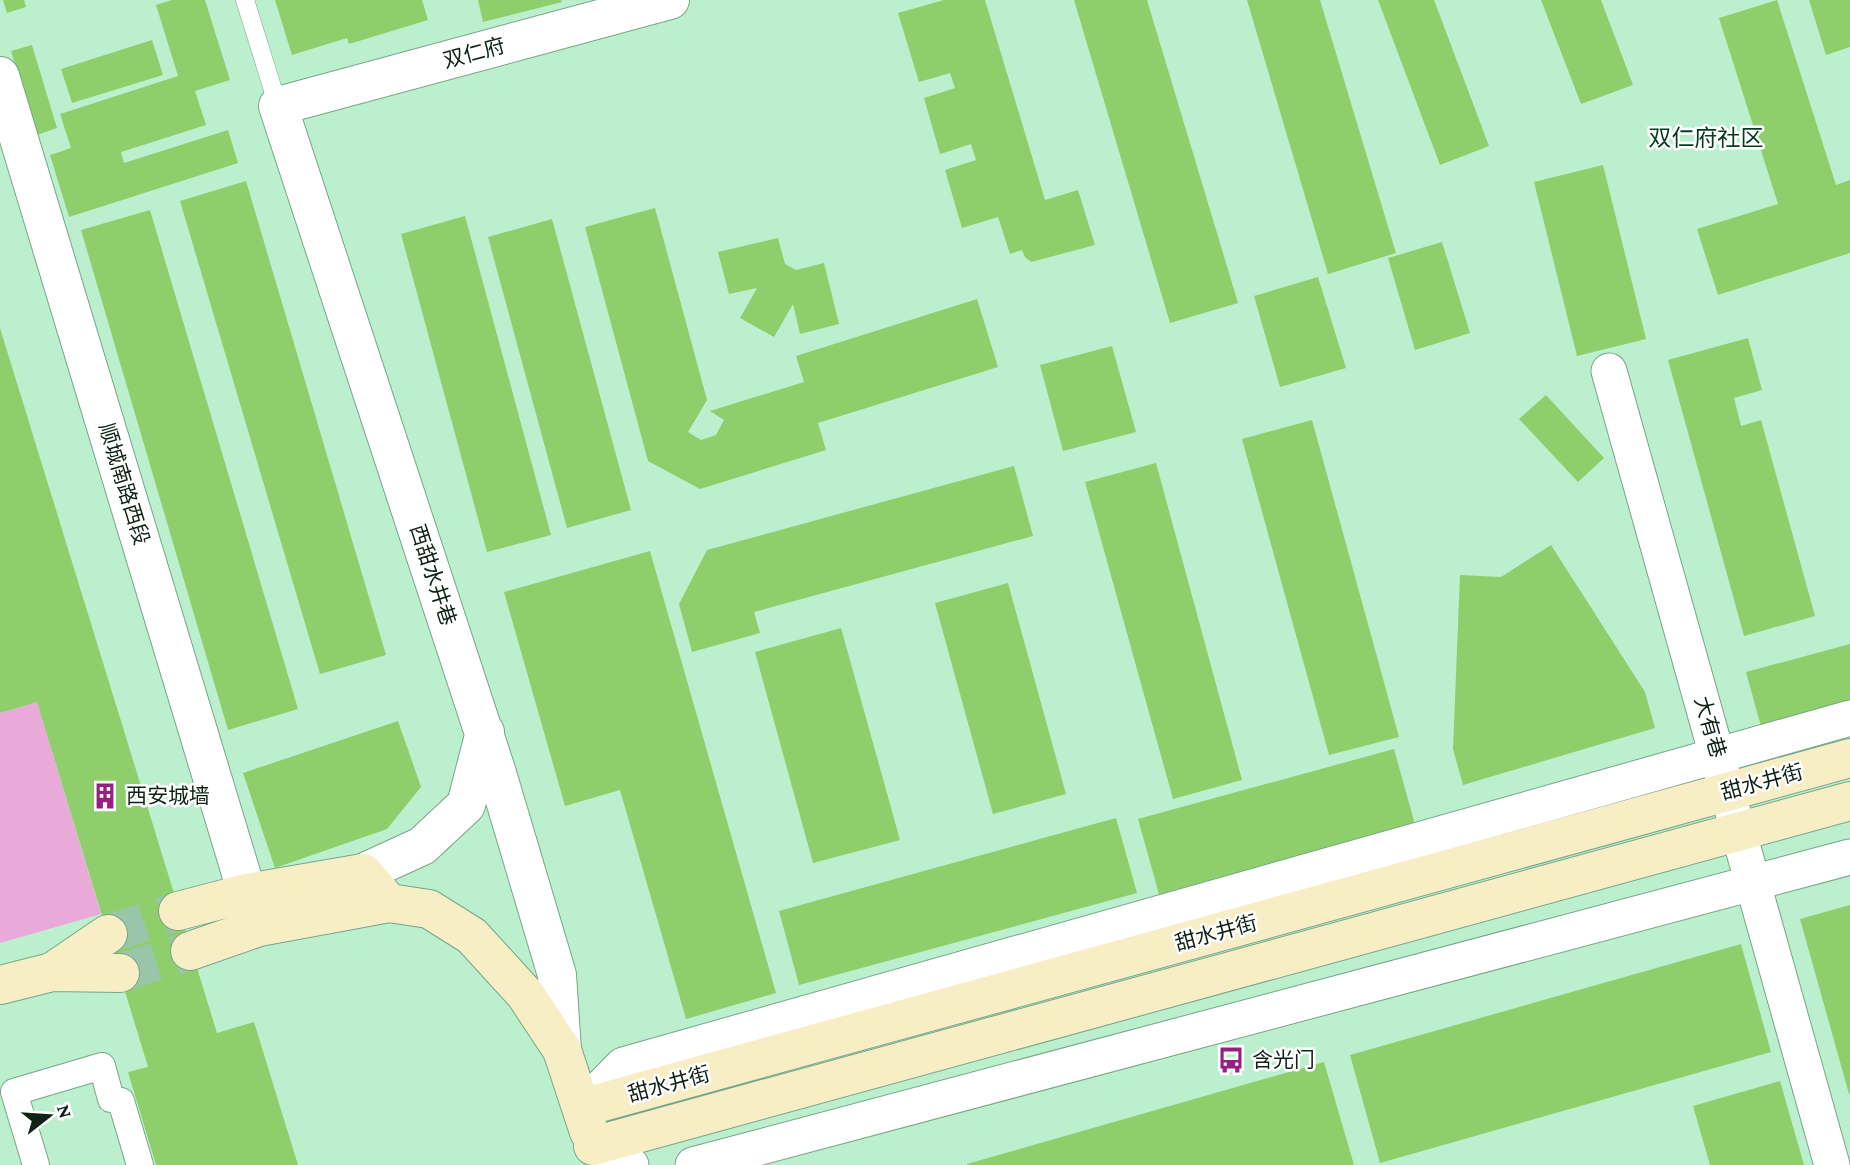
<svg xmlns="http://www.w3.org/2000/svg" width="1850" height="1165" viewBox="0 0 1850 1165" font-family="'Crimson Pro','Noto Sans SC',serif">
	<style>
		.green { fill: #e9a9d9 }
		.building { fill: #8ecf6c }
		.lines { fill: none; stroke-linecap: round; stroke-linejoin: round }
		.secondary-tunnel { stroke: #99c6a9; stroke-width: 38; stroke-dasharray: 38 19; stroke-linecap: butt }
		.service-casing { stroke: #76a687; stroke-width: 19 }
		.pedestrian-casing { stroke: #76a687; stroke-width: 28 }
		.minor-casing { stroke: #76a687; stroke-width: 37 }
		.tertiary-casing { stroke: #76a687; stroke-width: 40 }
		.secondary-casing { stroke: #76a687; stroke-width: 40 }
		.service { stroke: #fff; stroke-width: 18 }
		.pedestrian { stroke: #fff; stroke-width: 26 }
		.minor { stroke: #fff; stroke-width: 35 }
		.tertiary { stroke: #fff; stroke-width: 38 }
		.secondary { stroke: #f7eec6; stroke-width: 38 }
		.labels { text-anchor: middle; stroke-width: 5; stroke-linejoin: round; paint-order: stroke }
		.street-label { font-size: 21px; fill: #0e2216; stroke: #fff }
		.poi-label { font-size: 21px; fill: #0e2216; stroke: #fff; text-anchor: start }
		.neighbourhood-label { font-size: 23px; fill: #06391f; stroke: #fff }
	</style>
	<rect width="100%" height="100%" fill="#bcefce"/>
	<path class="green" d="M 37,702 L 101,914 L 0,943 L 0,713 Z"/>
	<path class="building" d="M 3,0 L 24,0 L 26,7 L 7,13 Z
		M 172,0 L 205,0 L 230,80 L 195,91 L 206,125 L 121,152 L 124,163 L 228,130 L 238,163 L 69,217 L 50,155 L 71,148 L 60,114 L 178,76 L 156,5 Z
		M 275,0 L 422,0 L 428,20 L 349,44 L 347,38 L 292,55 Z
		M 478,0 L 561,0 L 562,2 L 483,22 Z
		M 944,0 L 985,0 L 1045,200 L 1078,190 L 1095,245 L 1031,262 L 1025,257 L 1022,250 L 1010,254 L 998,217 L 962,228 L 945,170 L 976,160 L 971,144 L 940,154 L 924,98 L 955,88 L 950,73 L 919,82 L 898,13 Z
		M 1074,0 L 1147,0 L 1238,303 L 1170,323 Z
		M 1247,0 L 1320,0 L 1396,253 L 1328,274 Z
		M 1378,0 L 1434,0 L 1489,146 L 1440,165 Z
		M 1541,0 L 1601,0 L 1633,85 L 1581,104 Z
		M 1777,0 L 1836,185 L 1850,180 L 1850,253 L 1718,295 L 1697,229 L 1778,204 L 1719,18 Z
		M 1809,0 L 1850,0 L 1850,47 L 1826,55 Z
		M 152,40 L 163,75 L 72,103 L 61,69 Z
		M 32,45 L 57,128 L 37,135 L 11,51 Z
		M 1603,165 L 1646,339 L 1577,356 L 1534,182 Z
		M 246,181 L 386,655 L 320,674 L 180,201 Z
		M 655,208 L 707,400 L 688,432 L 701,440 L 716,435 L 724,420 L 710,411 L 804,382 L 796,356 L 977,299 L 998,367 L 818,423 L 826,450 L 700,489 L 648,461 L 585,227 Z
		M 150,210 L 298,709 L 228,730 L 81,230 Z
		M 465,216 L 551,535 L 487,552 L 401,234 Z
		M 552,219 L 631,510 L 567,528 L 488,237 Z
		M 778,238 L 785,264 L 796,270 L 824,263 L 839,324 L 800,334 L 793,304 L 774,337 L 740,318 L 757,288 L 729,294 L 718,252 Z
		M 1442,242 L 1470,333 L 1415,350 L 1388,258 Z
		M 1318,277 L 1346,368 L 1280,387 L 1254,296 Z
		M 0,328 L 217,1033 L 254,1022 L 298,1165 L 156,1165 L 128,1072 L 148,1067 L 37,702 L 0,713 Z
		M 1748,338 L 1762,390 L 1734,398 L 1741,426 L 1761,420 L 1815,616 L 1744,636 L 1668,360 Z
		M 1112,346 L 1136,432 L 1063,451 L 1040,365 Z
		M 1546,395 L 1604,458 L 1578,482 L 1519,419 Z
		M 1312,420 L 1399,737 L 1329,755 L 1242,439 Z
		M 1156,463 L 1242,780 L 1173,799 L 1085,482 Z
		M 1014,466 L 1033,536 L 754,612 L 760,633 L 692,652 L 679,604 L 707,550 Z
		M 1551,545 L 1645,692 L 1655,728 L 1463,785 L 1453,749 L 1460,575 L 1501,577 Z
		M 650,551 L 776,993 L 686,1019 L 620,790 L 565,806 L 504,592 Z
		M 1008,583 L 1066,794 L 993,814 L 935,603 Z
		M 841,628 L 900,840 L 813,863 L 755,652 Z
		M 1850,644 L 1850,705 L 1762,730 L 1746,672 Z
		M 398,721 L 421,787 L 387,829 L 275,868 L 243,773 Z
		M 1394,749 L 1416,828 L 1160,898 L 1138,819 Z
		M 1116,818 L 1137,893 L 799,985 L 779,911 Z
		M 1850,905 L 1850,1094 L 1849,1094 L 1800,919 Z
		M 1741,944 L 1771,1052 L 1380,1163 L 1350,1055 Z
		M 1324,1062 L 1354,1165 L 967,1165 L 967,1164 Z
		M 1780,1081 L 1804,1165 L 1710,1165 L 1693,1106 Z"/>
	<g class="lines">
		<path class="secondary-tunnel" d="M 108,934 L 178,911
			M 120,973 L 190,951"/>
		<g class="service-casing">
			<path id="service" d="M 245,0 L 278,106"/>
		</g>
		<g class="pedestrian-casing">
			<path id="pedestrian" d="M 36,1165 L 14,1092 L 102,1066 L 111,1099 L 121,1101 L 140,1165"/>
		</g>
		<g class="minor-casing">
			<path id="minor" d="M 1609,371 L 1832,1165
				M 581,1108 L 623,1065 L 1850,718
				M 593,1146 L 631,1165
				M 693,1165 L 1850,857"/>
		</g>
		<g class="tertiary-casing">
			<path id="tertiary" d="M 0,76 L 247,893
				M 363,873 L 422,846 L 466,805 L 485,732
				M 562,1050 L 557,975 L 496,770 L 278,106 L 670,0"/>
		</g>
		<g class="secondary-casing">
			<path id="secondary" d="M 178,911 L 247,893 L 363,873 L 389,903
				M 190,951 L 259,927 L 389,903 L 429,909 L 472,936 L 525,994 L 562,1050 L 589,1132
				M 52,972 L 108,934
				M 0,985 L 52,972 L 120,973
				M 581,1108 L 1850,758
				M 593,1146 L 1850,801"/>
		</g>
		<use href="#service" class="service"/>
		<use href="#pedestrian" class="pedestrian"/>
		<use href="#minor" class="minor"/>
		<use href="#tertiary" class="tertiary"/>
		<use href="#secondary" class="secondary"/>
	</g>
	<defs>
		<g id="building-bare" transform="scale(2.1)"><path d="M-4-6H4V6H1V3H-1V6H-4ZM-2.5-4.3h1.7v1.8h-1.7ZM.8-4.3h1.7v1.8H.8ZM-2.5-1h1.7V.8h-1.7ZM.8-1h1.7V.8H.8Z" fill="#942181" stroke="#fff" stroke-width="2.5" paint-order="stroke"/></g>
		<g id="bus-bare" transform="scale(2.1)"><path d="M-5-6H5V4H4V6H2V4H-2V6H-4V4H-5ZM-3.5-4V0h7V-4ZM-3.5 1.2v1.5H-2V1.2ZM2 1.2v1.5H3.5V1.2Z" fill="#942181" stroke="#fff" stroke-width="2.5" paint-order="stroke"/></g>
	</defs>
	<g fill-rule="evenodd">
		<use href="#building-bare" x="105" y="796"/>
		<use href="#bus-bare" x="1231" y="1060"/>
	</g>
	<g class="labels">
		<g class="street-label">
			<text transform="translate(474 53) rotate(-15)" y="7">双仁府</text>
			<text transform="translate(124 484) rotate(73)" y="7">顺城南路西段</text>
			<text transform="translate(433 575) rotate(72)" y="7">西甜水井巷</text>
			<text transform="translate(1710 727) rotate(74)" y="7">大有巷</text>
			<text transform="translate(1762 782) rotate(-15)" y="7">甜水井街</text>
			<text transform="translate(1216 933) rotate(-15)" y="7">甜水井街</text>
			<text transform="translate(669 1084) rotate(-15)" y="7">甜水井街</text>
		</g>
		<g class="poi-label">
			<text x="126" y="803">西安城墙</text>
			<text x="1252" y="1067">含光门</text>
		</g>
		<g class="neighbourhood-label">
			<text x="1706" y="146">双仁府社区</text>
		</g>
	</g>
	<g transform="translate(49 1116) rotate(73)" stroke="#ffffff" stroke-width="5" paint-order="stroke">
	<path d="M0-5L12 26L0 18L-12 26Z" fill="#0e2216"/>
	<text y="-10" font-size="19" font-weight="bold" text-anchor="middle" fill="#0e2216">N</text>
	</g>
</svg>
